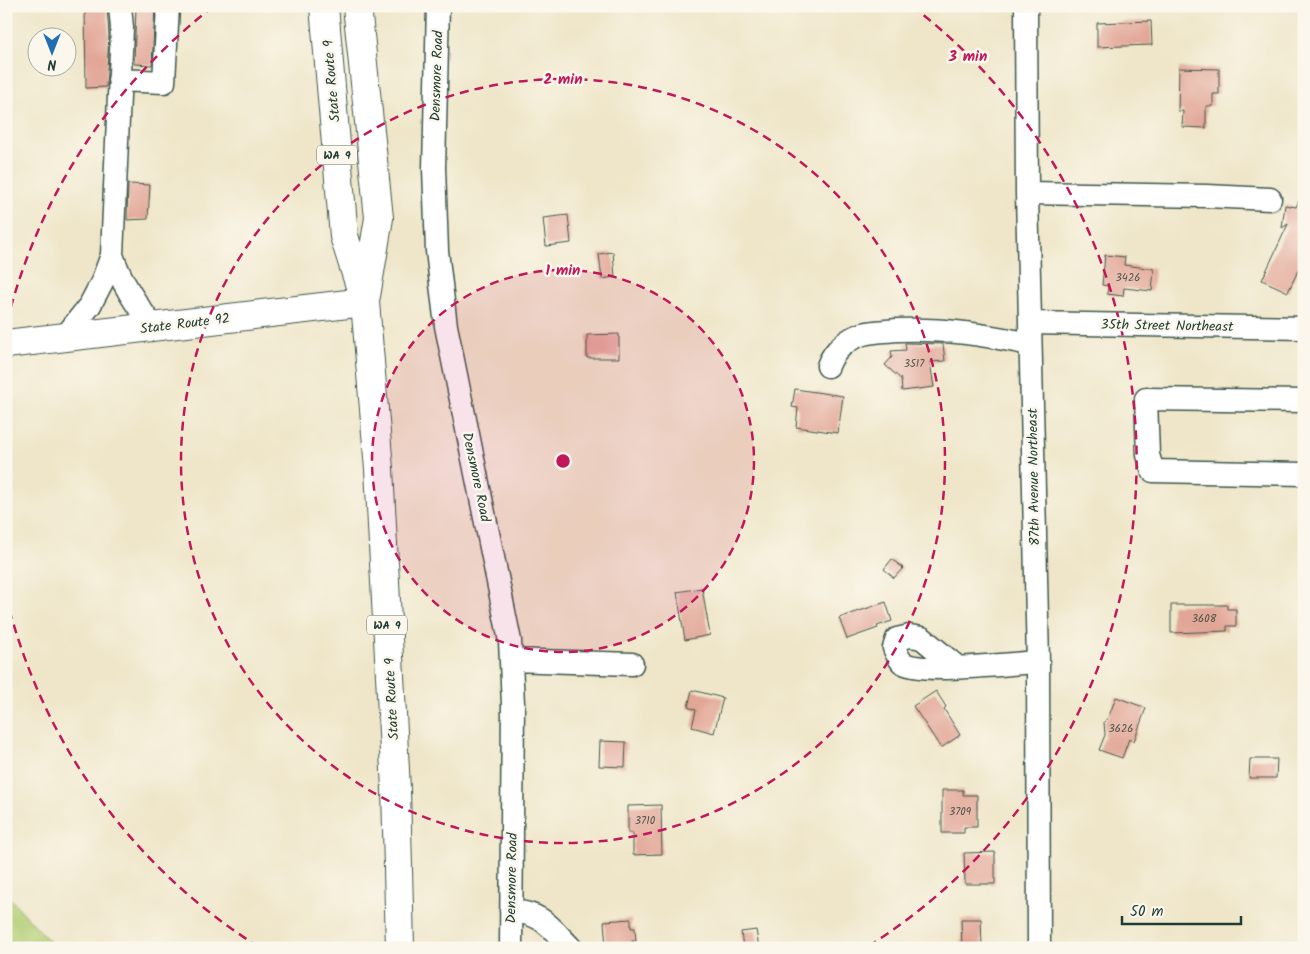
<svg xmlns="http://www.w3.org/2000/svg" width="1310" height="954" viewBox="0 0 1310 954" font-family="Kalam,sans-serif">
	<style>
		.green { fill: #b2cd73; stroke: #688554 }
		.building { fill: #e2a696 }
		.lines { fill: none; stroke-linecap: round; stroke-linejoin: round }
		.minor-casing { stroke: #3e564a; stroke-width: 25 }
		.major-casing { stroke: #3e564a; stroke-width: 30 }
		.minor { stroke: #fff; stroke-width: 22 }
		.major { stroke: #fff; stroke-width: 28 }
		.ring { fill: none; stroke: #c2185b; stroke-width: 2.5; stroke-dasharray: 9 6 }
		.labels { text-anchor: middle; stroke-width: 5; stroke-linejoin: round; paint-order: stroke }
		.number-label { font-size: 11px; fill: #50574c }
		.shield { fill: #fbf7ec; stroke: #61756b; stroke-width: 1 }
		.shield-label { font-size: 12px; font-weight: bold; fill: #1f3d34 }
		.street-label { font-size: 14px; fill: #1f3d34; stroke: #fbf7ec }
		.centre { fill: #c2185b; stroke: #fbf7ec; stroke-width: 2.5 }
		.ring-label { font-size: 15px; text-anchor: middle; font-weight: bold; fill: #c2185b; stroke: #fbf7ec; stroke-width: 5; stroke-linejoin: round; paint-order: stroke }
	</style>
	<rect width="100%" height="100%" fill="#fbf7ec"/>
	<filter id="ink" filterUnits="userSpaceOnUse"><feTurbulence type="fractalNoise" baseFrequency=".02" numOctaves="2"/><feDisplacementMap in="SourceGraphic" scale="10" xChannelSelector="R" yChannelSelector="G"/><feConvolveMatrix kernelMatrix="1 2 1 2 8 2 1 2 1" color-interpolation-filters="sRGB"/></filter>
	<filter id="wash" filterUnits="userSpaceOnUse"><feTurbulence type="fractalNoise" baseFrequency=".0096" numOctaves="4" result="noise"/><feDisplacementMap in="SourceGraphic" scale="20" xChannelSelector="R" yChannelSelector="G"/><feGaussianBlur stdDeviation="1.12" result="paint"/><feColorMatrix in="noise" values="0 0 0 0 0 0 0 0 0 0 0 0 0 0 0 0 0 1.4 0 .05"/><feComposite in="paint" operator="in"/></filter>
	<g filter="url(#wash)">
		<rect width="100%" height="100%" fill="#efe6c9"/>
		<path class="green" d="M 6,894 L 51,943 L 55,948 L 6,948 Z"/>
		<g id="blocks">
			<path class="building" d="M 85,6 L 107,6 L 109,36 L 106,87 L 86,88 Z
				M 136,6 L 155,6 L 152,65 L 134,64 Z
				M 1151,21 L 1152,45 L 1097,47 L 1097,23 Z
				M 1179,68 L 1219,69 L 1219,94 L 1213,94 L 1213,106 L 1206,106 L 1206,128 L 1182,127 L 1183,111 L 1178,111 Z
				M 128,184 L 150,185 L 148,219 L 127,220 Z
				M 1304,190 L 1302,237 L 1304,258 L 1288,292 L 1262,280 L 1288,224 L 1282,228 L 1285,205 L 1296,207 Z
				M 568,215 L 571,243 L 546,246 L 543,218 Z
				M 613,252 L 615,277 L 602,279 L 599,254 Z
				M 1105,255 L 1125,257 L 1124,265 L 1154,269 L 1152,291 L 1124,288 L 1123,296 L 1107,294 L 1108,286 L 1102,285 Z
				M 619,334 L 619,358 L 587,358 L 587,335 Z
				M 905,343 L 943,344 L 945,361 L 930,362 L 934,387 L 902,391 L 901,379 L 885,365 L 892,357 L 891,351 L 906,350 Z
				M 795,389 L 843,396 L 838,433 L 796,427 L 798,408 L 792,407 Z
				M 892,559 L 903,568 L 894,578 L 884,569 Z
				M 702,588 L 710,635 L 685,640 L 677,592 Z
				M 886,602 L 892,621 L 877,626 L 878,628 L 847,639 L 839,618 Z
				M 1171,605 L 1227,605 L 1227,609 L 1236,609 L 1236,626 L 1227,626 L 1227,631 L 1171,633 Z
				M 692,690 L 723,698 L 714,733 L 692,727 L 696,710 L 688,707 Z
				M 936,691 L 946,707 L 944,709 L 960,735 L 941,748 L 913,706 Z
				M 1116,697 L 1146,708 L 1134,741 L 1129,739 L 1122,758 L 1099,750 L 1105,735 L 1104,722 L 1109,716 Z
				M 600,741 L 626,742 L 625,767 L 599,766 Z
				M 1250,759 L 1277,759 L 1276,778 L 1249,778 Z
				M 942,790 L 963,790 L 963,795 L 977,795 L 977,827 L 964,827 L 964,833 L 942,833 Z
				M 661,805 L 662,854 L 633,855 L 633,833 L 628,833 L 628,806 Z
				M 995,852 L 995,884 L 965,884 L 964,853 Z
				M 631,919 L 631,928 L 635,928 L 636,941 L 632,941 L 633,948 L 606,948 L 604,921 Z
				M 961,919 L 981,919 L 982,948 L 962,948 Z
				M 756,930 L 759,948 L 743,948 L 741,932 Z"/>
		</g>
	</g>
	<g filter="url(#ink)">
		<use href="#blocks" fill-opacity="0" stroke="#3e564a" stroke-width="1"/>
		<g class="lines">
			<g class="minor-casing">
				<path id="minor" d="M 438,6 L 434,168 L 437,251 L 446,326 L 510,641 L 513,704 L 511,948
					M 1026,6 L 1027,193 L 1038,662 L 1039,948
					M 119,80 L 164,82 L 168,6
					M 1027,193 L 1207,196 L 1270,199
					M 112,255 C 121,282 136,304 153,327
					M 1030,323 L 1304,328
					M 65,337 L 90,305 L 102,282 L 112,255 L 122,28 L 120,6
					M 828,366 C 833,351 848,338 863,334 C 874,331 887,331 898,330 C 943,328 986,335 1030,344
					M 1304,401 L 1146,399 L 1148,455 L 1153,471 L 1304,474
					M 511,660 L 632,664
					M 957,667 L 922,638 L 910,636 L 897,639 L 894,648 C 896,652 899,659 902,662 C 917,675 1013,663 1038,662
					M 511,911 C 543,913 550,927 571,948"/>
			</g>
			<g class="major-casing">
				<path id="major" d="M 324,6 L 344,236 L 365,302 L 379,469 L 396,789 L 400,948
					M 357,6 L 379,218 L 366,296
					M 6,344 L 365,302"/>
			</g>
			<use href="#minor" class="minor"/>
			<use href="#major" class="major"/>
		</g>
	</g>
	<circle cx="563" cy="461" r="191" fill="#c2185b" fill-opacity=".12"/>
	<g class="ring">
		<circle cx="563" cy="461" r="191"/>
		<circle cx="563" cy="461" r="382"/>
		<path d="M259 947A573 573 0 0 1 7 600M7 322A573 573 0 0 1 214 6M912 6A573 573 0 0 1 867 947"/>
	</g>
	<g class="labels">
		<g class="number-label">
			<text x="1128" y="281">3426</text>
			<text x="914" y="367">3517</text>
			<text x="1204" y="622">3608</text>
			<text x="1121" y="732">3626</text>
			<text x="960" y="815">3709</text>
			<text x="645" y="824">3710</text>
		</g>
		<g class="shield">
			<rect x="317" y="145.5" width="40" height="19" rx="4"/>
			<rect x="367" y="615.5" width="40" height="19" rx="4"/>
		</g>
		<g class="shield-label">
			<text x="337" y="159">WA 9</text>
			<text x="387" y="629">WA 9</text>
		</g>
		<g class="street-label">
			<text transform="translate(436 76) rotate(-88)" y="5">Densmore Road</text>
			<text transform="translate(331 81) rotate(-95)" y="5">State Route 9</text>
			<text transform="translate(185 323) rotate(-7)" y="5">State Route 92</text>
			<text transform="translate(1167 325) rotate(1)" y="5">35th Street Northeast</text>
			<text transform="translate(477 477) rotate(78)" y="5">Densmore Road</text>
			<text transform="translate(1033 477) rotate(-91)" y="5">87th Avenue Northeast</text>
			<text transform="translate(391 699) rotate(-93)" y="5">State Route 9</text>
			<text transform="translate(511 878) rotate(-89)" y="5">Densmore Road</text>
		</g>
	</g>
	<circle cx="563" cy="461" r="8" class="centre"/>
	<g class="ring-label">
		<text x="968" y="61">3 min</text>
		<text x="563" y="84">2 min</text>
		<text x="563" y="275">1 min</text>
	</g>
	<rect width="1310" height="954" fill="none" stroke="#fbf7ec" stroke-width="25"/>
	<g transform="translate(52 52) rotate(180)"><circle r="24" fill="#fbf7ec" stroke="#a3ada2"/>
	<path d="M0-4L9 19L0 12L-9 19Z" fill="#1f6fb2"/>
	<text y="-8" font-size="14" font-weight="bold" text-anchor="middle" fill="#1f3d34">N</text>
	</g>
	<path d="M1122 916v8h119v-8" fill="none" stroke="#1f3d34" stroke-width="2.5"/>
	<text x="1130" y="916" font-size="15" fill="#1f3d34" stroke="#fbf7ec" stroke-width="4" paint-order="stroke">50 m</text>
</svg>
